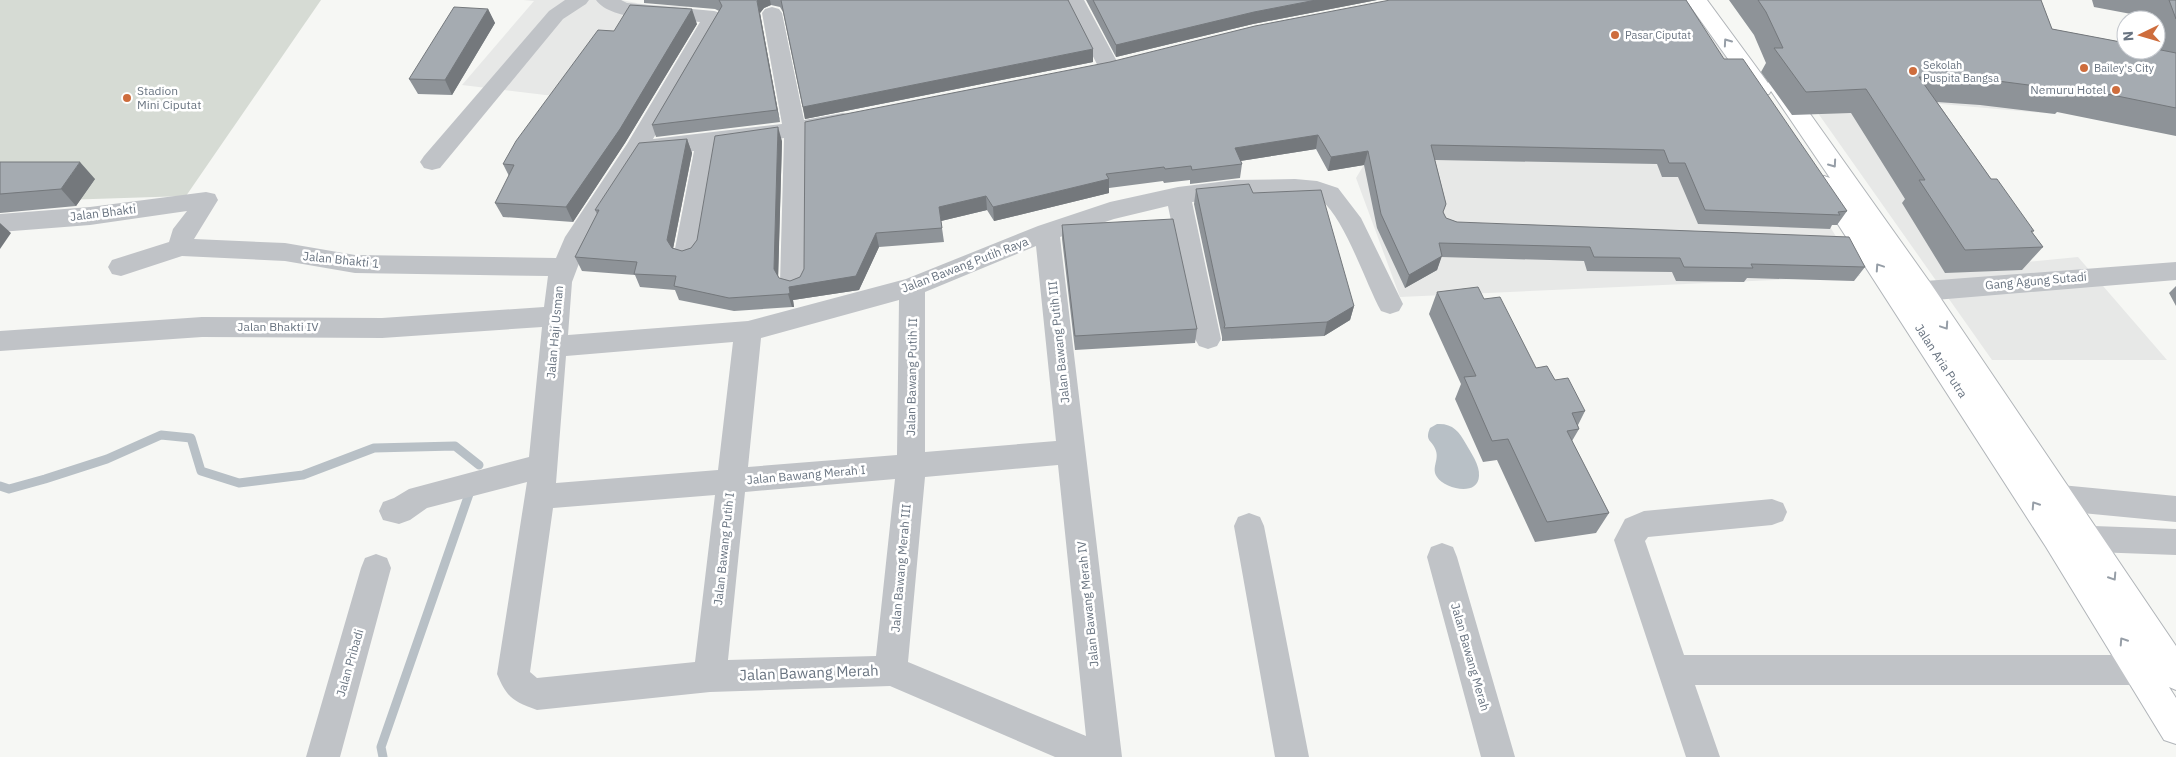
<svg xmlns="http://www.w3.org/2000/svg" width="2176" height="757" viewBox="0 0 2176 757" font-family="'IBM Plex Sans',sans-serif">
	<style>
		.built { fill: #e7e8e7 }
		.green { fill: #d6dbd4 }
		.water { fill: #b8c0c6 }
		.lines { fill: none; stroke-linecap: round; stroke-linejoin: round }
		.stream { stroke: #b8c0c6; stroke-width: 9 }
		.secondary-casing { stroke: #b1b5b9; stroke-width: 2 }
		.minor { fill: #c0c3c7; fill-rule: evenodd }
		.secondary { fill: #fff; fill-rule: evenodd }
		.wall { fill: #8e9398 }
		.shaded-wall { fill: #74787c }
		.building { fill: #a5abb1; stroke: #74787c }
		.oneway { stroke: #969ea7 }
		.poi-dot { fill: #ce6d3d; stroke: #fff; stroke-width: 2 }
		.labels { text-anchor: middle; stroke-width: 5; stroke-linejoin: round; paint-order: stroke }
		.far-poi-label { font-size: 11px; fill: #697481; stroke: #fff; text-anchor: start }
		.poi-label { font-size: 12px; fill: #697481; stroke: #fff; text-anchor: end }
		.street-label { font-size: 12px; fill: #697481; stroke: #fff }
		.near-street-label { font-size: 15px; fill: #697481; stroke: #fff }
	</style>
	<rect width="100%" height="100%" fill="#f6f7f4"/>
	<path class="built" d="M 523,0 L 621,0 L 647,5 L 688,6 L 637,106 L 462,85 L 534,1 Z
		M 1686,0 L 1736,72 L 1860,276 L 1400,297 L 1356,178 L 1382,135 Z
		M 1866,42 L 2055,114 L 1930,103 L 2016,263 L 2078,257 L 2167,360 L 1992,360 L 1808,99 Z"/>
	<path class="green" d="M 0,0 L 321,0 L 186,196 L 0,202 Z"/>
	<path class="water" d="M 1437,424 C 1452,423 1459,431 1466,444 C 1471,453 1480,465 1479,476 C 1478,497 1445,489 1437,477 C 1431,468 1439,461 1436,451 C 1433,440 1424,442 1430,428 Z"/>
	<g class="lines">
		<path class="stream" d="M 0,486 L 9,489 L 45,479 L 107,459 L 161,435 L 191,438 L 201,471 L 239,483 L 303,475 L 374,448 L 455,446 L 479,465
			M 383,757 L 381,747 L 469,494"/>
		<g class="secondary-casing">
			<path id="secondary" d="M 1686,0 L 1707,0 L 1768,83 L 1770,80 L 1778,78 L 1786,80 L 1931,284 L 2176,646 L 2176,690 L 2169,687 L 2176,698 L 2176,744 L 2164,740 L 2046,547 L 1812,184 L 1816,178 L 1824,176 L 1830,178 L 1771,91 L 1769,94 L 1761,96 L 1753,94 Z"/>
		</g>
		<path class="minor" d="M 565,0 L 589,0 L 586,4 L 563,19 L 440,168 L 432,170 L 424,168 L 420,162 L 424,156 L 549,11 Z
			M 596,0 L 621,0 L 627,3 L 714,11 L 721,13 L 724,17 L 653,139 L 782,124 L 762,13 L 765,9 L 772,7 L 779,9 L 782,13 L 804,120 L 843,113 L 851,115 L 854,120 L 851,125 L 807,134 L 806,283 L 802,290 L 793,293 L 784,290 L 780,283 L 784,138 L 718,148 L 700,254 L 696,260 L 687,263 L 678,260 L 674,254 L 694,151 L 650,155 L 644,153 L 586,245 L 572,282 L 568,335 L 748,321 L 906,279 L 1038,226 L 1110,202 L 1178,187 L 1235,180 L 1295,179 L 1317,181 L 1338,188 L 1361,218 L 1403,304 L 1399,311 L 1390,314 L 1381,311 C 1365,282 1345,219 1321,200 C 1305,188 1214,199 1192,202 L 1221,339 L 1217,346 L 1208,349 L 1199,346 L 1195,339 L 1168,206 L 1114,219 L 1060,237 L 1122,757 L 1055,757 L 890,686 L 710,692 L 537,710 C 513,701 507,698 497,674 L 527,482 L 427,508 L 410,520 L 399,524 L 383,520 L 379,511 L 383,502 L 394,498 L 409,489 L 529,457 L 542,327 L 382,338 L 202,337 L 0,351 L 0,331 L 202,317 L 382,318 L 544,307 L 548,276 L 355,273 L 285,261 L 182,256 L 121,276 L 112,274 L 108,267 L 112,260 L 169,242 L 173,229 L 187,211 L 90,225 L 0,232 L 0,214 L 90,207 L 206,192 L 215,194 L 218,200 L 194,239 L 285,243 L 355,255 L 556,258 L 565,237 L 627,144 L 700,22 C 675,20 611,22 596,0 ZM 1036,246 L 1056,441 L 925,452 L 925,292 ZM 899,300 L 897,455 L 748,467 L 761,338 ZM 733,342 L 718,470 L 556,483 L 566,356 ZM 1058,465 L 1086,736 L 908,662 L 925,477 ZM 895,479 L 876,656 L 728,660 L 745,492 ZM 715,495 L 695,662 L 537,678 L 530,672 L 553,508 Z
			M 1064,0 L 1084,0 L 1120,67 L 1117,72 L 1109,74 L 1101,72 Z
			M 2176,262 L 2176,280 L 1899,303 L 1890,300 L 1886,293 L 1890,286 L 1899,283 Z
			M 2061,485 L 2176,496 L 2176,522 L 2061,511 L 2051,507 L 2046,498 L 2051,489 Z
			M 1772,499 L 1783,503 L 1787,512 L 1783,521 L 1772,525 L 1648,537 L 1645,541 L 1684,655 L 2158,655 L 2170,659 L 2174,670 L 2170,681 L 2158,685 L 1695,685 L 1720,757 L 1686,757 L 1614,540 L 1625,519 L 1644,511 Z
			M 1249,513 L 1260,517 L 1264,526 L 1309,757 L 1275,757 L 1234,526 L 1238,517 Z
			M 2066,525 L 2176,529 L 2176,555 L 2066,551 L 2055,547 L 2051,538 L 2055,529 Z
			M 1442,543 L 1453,547 L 1457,557 L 1515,757 L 1481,757 L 1427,557 L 1431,547 Z
			M 376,554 L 387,558 L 391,568 L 340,757 L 306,757 L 361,568 L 365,558 Z"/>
		<use href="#secondary" class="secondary"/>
	</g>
	<path class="wall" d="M 644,0 L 1068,0 L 1093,62 L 805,119 L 783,12 L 780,7 L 771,5 L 764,8 L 760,13 L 780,122 L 656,137 L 652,125 L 719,11 L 715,9 L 644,3 Z
		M 1086,0 L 1377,0 L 1253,24 L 1116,57 Z
		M 1729,0 L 2041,0 L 2052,29 L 2158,49 L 2156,44 L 2156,20 L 2148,20 L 2147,17 L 2094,7 L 2092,0 L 2176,0 L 2176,136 L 2057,112 L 2055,114 L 1980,105 L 1937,102 L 1991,179 L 2034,231 L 2032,232 L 2043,247 L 2022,270 L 1945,273 L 1902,203 L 1905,199 L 1851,113 L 1792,115 L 1761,72 L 1766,63 L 1754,35 Z
		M 488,9 L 495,23 L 452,95 L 418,94 L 409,79 Z
		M 697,24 L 625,143 L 573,222 L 503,217 L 495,203 L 509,176 L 503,164 L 614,31 Z
		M 1724,59 L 1847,211 L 1837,225 L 1832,225 L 1830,229 L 1698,224 L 1678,177 L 1662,177 L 1657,164 L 1435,160 L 1446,204 L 1443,212 L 1446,218 L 1457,222 L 1865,267 L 1854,281 L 1747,278 L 1744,282 L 1676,281 L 1672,272 L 1587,271 L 1584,261 L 1441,257 L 1437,270 L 1405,288 L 1377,228 L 1364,165 L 1328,171 L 1316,149 L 1240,161 L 1242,164 L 1240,178 L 1190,184 L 1190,180 L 1164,183 L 1163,181 L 1109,188 L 1109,193 L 994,221 L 987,210 L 941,221 L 944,242 L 879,247 L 859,290 L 793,300 L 794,307 L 792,307 L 734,311 L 679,300 L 675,290 L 640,287 L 635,275 L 582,271 L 575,257 L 597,214 L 595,210 L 687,139 L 692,153 L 673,248 L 682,251 L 691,248 L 782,141 L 778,276 L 779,278 L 790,281 L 800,277 L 1110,62 Z
		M 0,162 L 95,179 L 76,206 L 0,213 Z
		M 1196,189 L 1253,193 L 1354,306 L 1350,320 L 1324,336 L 1222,341 L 1222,337 L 1194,204 Z
		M 1062,225 L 1197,329 L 1195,343 L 1075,350 L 1062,239 Z
		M 2176,286 L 2176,306 L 2169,293 Z
		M 1437,292 L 1484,299 L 1536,368 L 1555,380 L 1585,411 L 1578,425 L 1579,429 L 1572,441 L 1609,513 L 1596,533 L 1535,542 L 1497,460 L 1483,462 L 1455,399 L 1461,384 L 1429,314 Z"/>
	<path class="shaded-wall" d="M 758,0 L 770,0 L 771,5 L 764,8 L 760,13 L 780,122 L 777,110 L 757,1 Z
		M 1316,0 L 1377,0 L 1253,24 L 1116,57 L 1116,45 L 1254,12 Z
		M 488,9 L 495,23 L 452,95 L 445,80 Z
		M 692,9 L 697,24 L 625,143 L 573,222 L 566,207 Z
		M 1093,49 L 1093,62 L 805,119 L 803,107 Z
		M 778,127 L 782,141 L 778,283 L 774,269 Z
		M 1318,135 L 1316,149 L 1234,162 L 1235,148 Z
		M 687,139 L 692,153 L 672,254 L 667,240 Z
		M 1368,151 L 1364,165 L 1328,171 L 1331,157 Z
		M 80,162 L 95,179 L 76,206 L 61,189 Z
		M 1109,179 L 1109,193 L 994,221 L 993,207 Z
		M 986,196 L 987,210 L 941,221 L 939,207 Z
		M 0,223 L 11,233 L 0,249 Z
		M 876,233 L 879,247 L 859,290 L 793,300 L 794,307 L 792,307 L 788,294 L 789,287 Z
		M 1442,256 L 1437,270 L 1405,288 L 1409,275 Z
		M 1354,306 L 1350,320 L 1324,336 L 1327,322 Z"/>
	<path class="building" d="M 719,0 L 758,0 L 757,1 L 777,110 L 652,125 L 722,6 Z
		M 781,0 L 1068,0 L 1093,49 L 803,107 Z
		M 1093,0 L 1316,0 L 1254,12 L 1116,45 Z
		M 1390,0 L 1686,0 L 1724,59 L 1743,59 L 1847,211 L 1838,212 L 1840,215 L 1705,210 L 1685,163 L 1669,163 L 1664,150 L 1431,145 L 1446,204 L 1443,212 L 1446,218 L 1457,222 L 1849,237 L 1865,267 L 1751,264 L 1753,268 L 1684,267 L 1680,258 L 1594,257 L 1590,247 L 1439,243 L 1442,256 L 1409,275 L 1381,214 L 1368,151 L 1331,157 L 1318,135 L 1235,148 L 1242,164 L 1192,170 L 1191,166 L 1165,169 L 1164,167 L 1106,174 L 1109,179 L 993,207 L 986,196 L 939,207 L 942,228 L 876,233 L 856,276 L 789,287 L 790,293 L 788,294 L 729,298 L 674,286 L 676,276 L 634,274 L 637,262 L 575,257 L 599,210 L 595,210 L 639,143 L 687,139 L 667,240 L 672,248 L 682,251 L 691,248 L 697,240 L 715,136 L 778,127 L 774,269 L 779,278 L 790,281 L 800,277 L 804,269 L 805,122 L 1110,62 L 1255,26 Z
		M 1758,0 L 2041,0 L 2052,29 L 2126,43 L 2126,50 L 2156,50 L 2156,49 L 2176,53 L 2176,108 L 2073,87 L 2074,91 L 1998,81 L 1919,77 L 1991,179 L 1997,179 L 2034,231 L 2031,231 L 2043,247 L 1965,250 L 1919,180 L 1925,180 L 1866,89 L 1806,92 L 1774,48 L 1783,48 L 1766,12 Z
		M 2169,0 L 2176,0 L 2176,19 Z
		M 630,5 L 692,9 L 620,129 L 566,207 L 495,203 L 514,165 L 503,164 L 516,141 L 598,30 L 614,31 Z
		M 454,7 L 488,9 L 445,80 L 409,79 Z
		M 0,162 L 80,162 L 61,189 L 0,194 Z
		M 1249,184 L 1253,193 L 1321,190 L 1354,306 L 1327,322 L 1224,328 L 1225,325 L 1196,189 Z
		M 1173,219 L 1197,329 L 1075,336 L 1062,225 Z
		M 1478,287 L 1484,299 L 1500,297 L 1536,368 L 1547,366 L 1555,380 L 1568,378 L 1585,411 L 1572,413 L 1579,429 L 1567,431 L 1609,513 L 1547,522 L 1508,439 L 1492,441 L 1464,377 L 1476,376 L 1437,292 Z"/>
	<defs><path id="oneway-chevron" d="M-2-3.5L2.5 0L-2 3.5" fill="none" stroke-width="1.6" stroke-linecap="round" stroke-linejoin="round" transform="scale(1.25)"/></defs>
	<g class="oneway">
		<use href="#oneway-chevron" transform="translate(1727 42) rotate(-125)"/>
		<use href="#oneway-chevron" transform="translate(1833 164) rotate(55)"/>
		<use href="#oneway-chevron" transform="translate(1879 267) rotate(-124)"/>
		<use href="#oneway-chevron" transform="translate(1945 326) rotate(56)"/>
		<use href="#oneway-chevron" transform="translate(2035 505) rotate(-123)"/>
		<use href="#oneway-chevron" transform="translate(2113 577) rotate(57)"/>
		<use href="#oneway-chevron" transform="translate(2123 641) rotate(-123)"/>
	</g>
	<g class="poi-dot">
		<circle cx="1615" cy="35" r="5"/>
		<circle cx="2084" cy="68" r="5"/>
		<circle cx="1913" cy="71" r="5"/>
		<circle cx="2116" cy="90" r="5"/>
		<circle cx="127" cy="98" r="5"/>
	</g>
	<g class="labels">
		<g class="far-poi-label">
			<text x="1625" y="39">Pasar Ciputat</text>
			<text x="1923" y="69">Sekolah<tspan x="1923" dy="13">Puspita Bangsa</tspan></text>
			<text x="2094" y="72">Bailey's City</text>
		</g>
		<g class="poi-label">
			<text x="2106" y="94">Nemuru Hotel</text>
			<text x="137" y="95" text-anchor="start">Stadion<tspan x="137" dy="14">Mini Ciputat</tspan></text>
		</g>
		<g class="street-label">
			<text transform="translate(103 213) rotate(-7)" y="4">Jalan Bhakti</text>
			<text transform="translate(341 260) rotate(6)" y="4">Jalan Bhakti 1</text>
			<text transform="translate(965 265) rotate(-21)" y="4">Jalan Bawang Putih Raya</text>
			<text transform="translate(2036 281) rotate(-5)" y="4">Gang Agung Sutadi</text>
			<text x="278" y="331">Jalan Bhakti IV</text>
			<text transform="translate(555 332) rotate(-85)" y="4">Jalan Haji Usman</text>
			<text transform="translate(1059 342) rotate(-96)" y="4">Jalan Bawang Putih III</text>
			<text transform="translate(1941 361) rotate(57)" y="4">Jalan Aria Putra</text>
			<text transform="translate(912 377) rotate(-89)" y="4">Jalan Bawang Putih II</text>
			<text transform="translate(806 475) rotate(-5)" y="4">Jalan Bawang Merah I</text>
			<text transform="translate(724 549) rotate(-84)" y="4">Jalan Bawang Putih I</text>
			<text transform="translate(901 568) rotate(-85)" y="4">Jalan Bawang Merah III</text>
			<text transform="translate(1088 604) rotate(-96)" y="4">Jalan Bawang Merah IV</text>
			<text transform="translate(1470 657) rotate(74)" y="4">Jalan Bawang Merah</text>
			<text transform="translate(350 663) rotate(-74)" y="4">Jalan Pribadi</text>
		</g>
		<g class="near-street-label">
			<text transform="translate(809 673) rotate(-2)" y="5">Jalan Bawang Merah</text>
		</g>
	</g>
	<g transform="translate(2141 35) rotate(265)"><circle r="24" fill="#ffffff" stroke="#c3c7cd"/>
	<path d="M0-4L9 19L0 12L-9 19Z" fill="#ce6d3d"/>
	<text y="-8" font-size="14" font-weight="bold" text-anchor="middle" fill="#697481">N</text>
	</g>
</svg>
